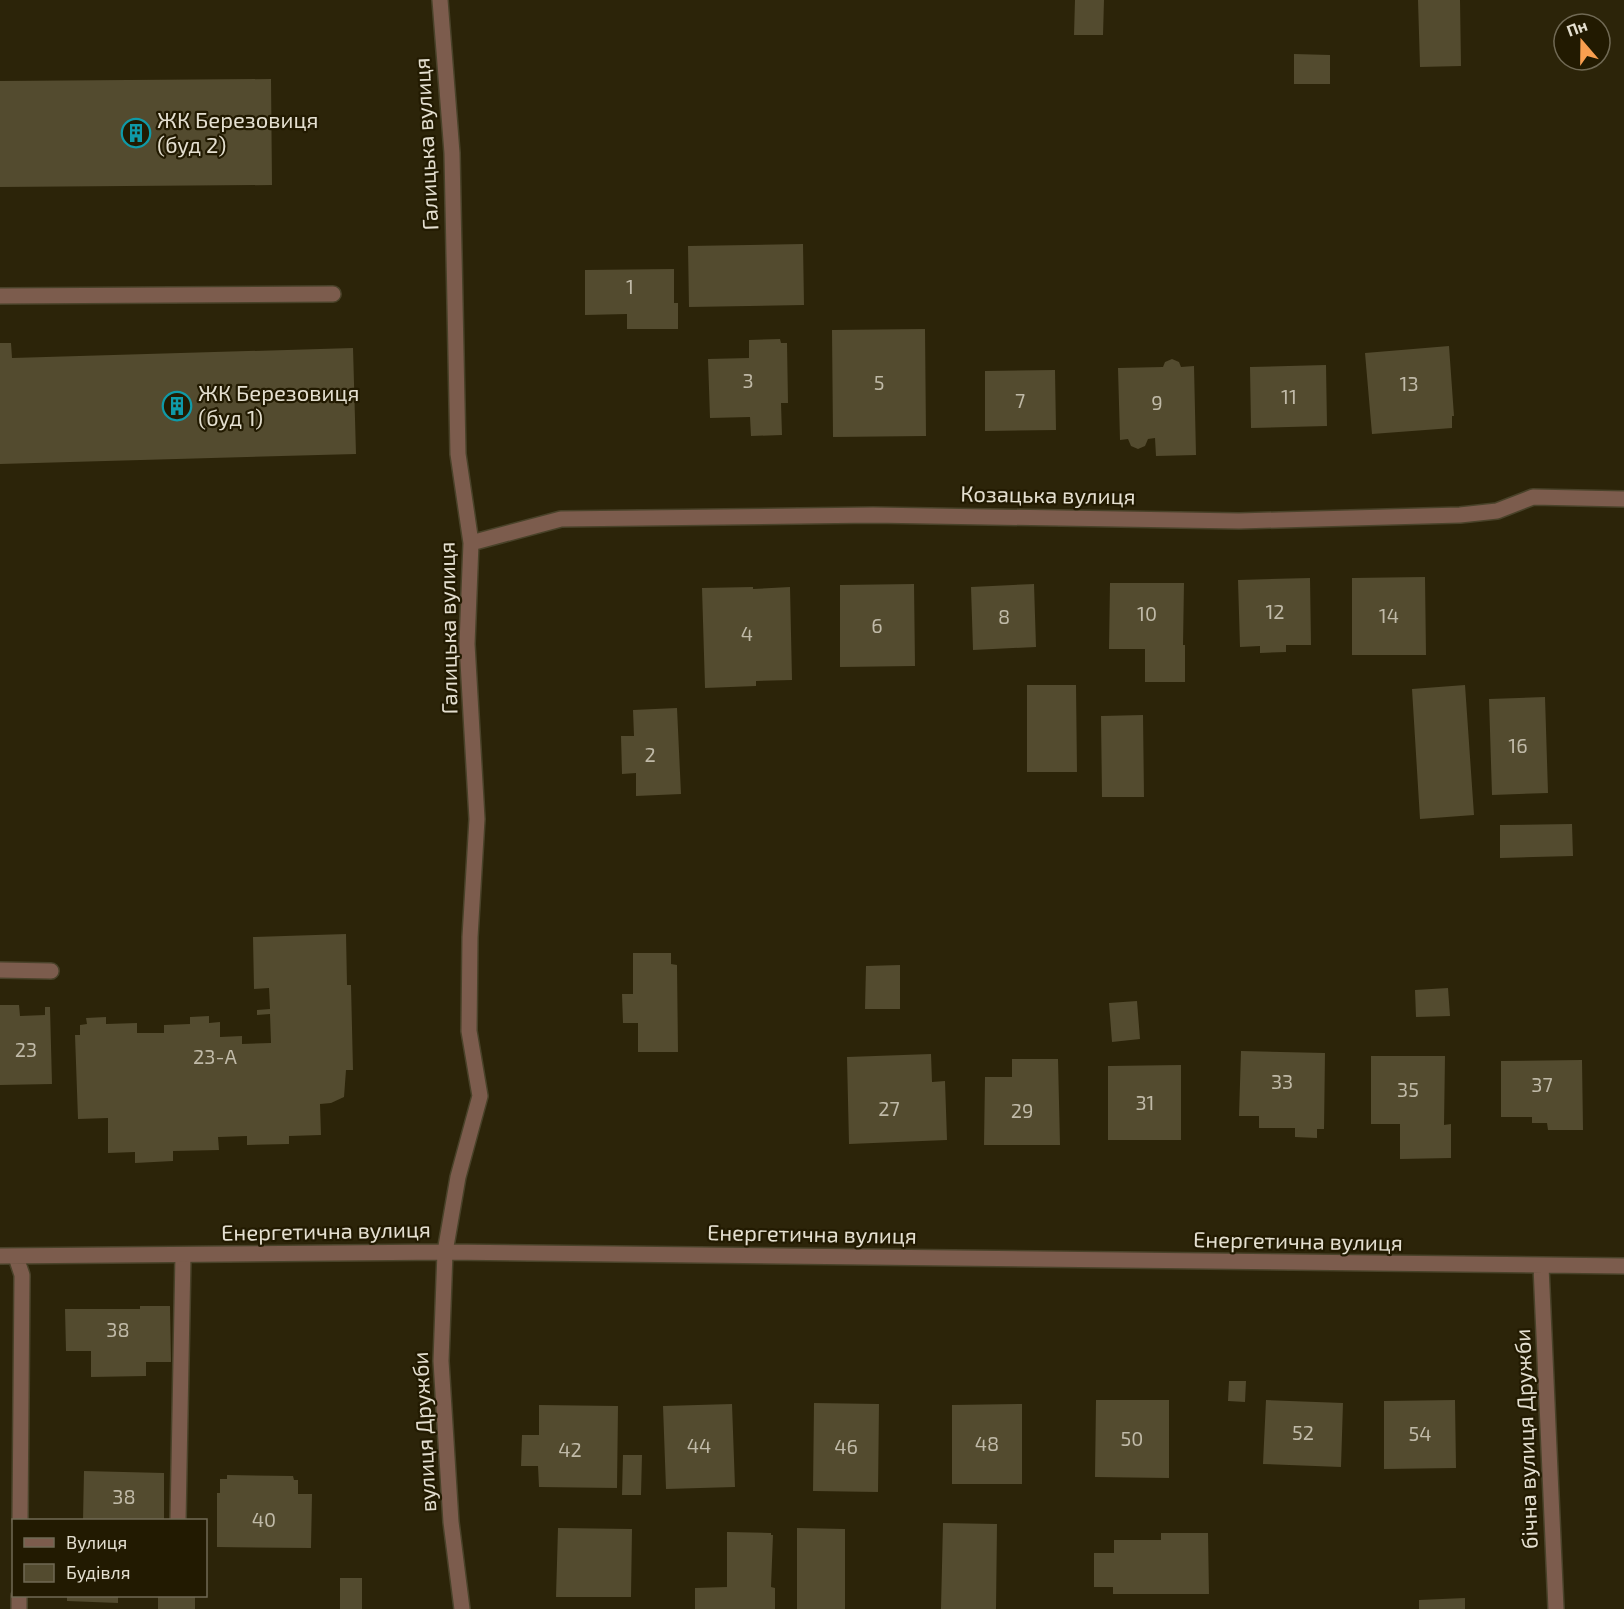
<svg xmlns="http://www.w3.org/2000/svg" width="1624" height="1609" viewBox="0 0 1624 1609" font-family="'Exo 2',sans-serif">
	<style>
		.building { fill: #534b2f }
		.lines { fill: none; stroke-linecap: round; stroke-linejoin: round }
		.service-casing { stroke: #494229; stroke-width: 18 }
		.minor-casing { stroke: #494229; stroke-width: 18 }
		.service { stroke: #7c5c4d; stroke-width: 15 }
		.minor { stroke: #7c5c4d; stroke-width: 15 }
		.labels { text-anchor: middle; stroke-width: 4.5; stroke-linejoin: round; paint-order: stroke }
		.number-label { font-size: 20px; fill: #c0baa8 }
		.poi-label { font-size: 22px; fill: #e4dfd0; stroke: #221a01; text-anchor: start }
		.street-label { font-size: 22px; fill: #e4dfd0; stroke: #221a01 }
	</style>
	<rect width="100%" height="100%" fill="#2c2409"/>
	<path class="building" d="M 1075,0 L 1104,0 L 1103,35 L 1074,35 Z
		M 1418,0 L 1460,0 L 1461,66 L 1420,67 Z
		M 1294,54 L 1330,55 L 1330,84 L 1294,84 Z
		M 271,79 L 272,185 L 0,187 L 0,81 Z
		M 803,244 L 804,305 L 689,307 L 688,246 Z
		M 674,269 L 674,303 L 678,303 L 678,329 L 627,329 L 627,314 L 585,315 L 585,270 Z
		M 925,329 L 926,436 L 833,437 L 832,330 Z
		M 780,339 L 781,343 L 787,343 L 788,403 L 781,403 L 782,435 L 751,436 L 750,417 L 710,418 L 708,359 L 749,358 L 749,340 Z
		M 0,343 L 11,343 L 12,358 L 353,348 L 356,454 L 0,464 Z
		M 1449,346 L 1454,416 L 1452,416 L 1452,428 L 1372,434 L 1365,353 Z
		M 1172,359 L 1179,362 L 1181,367 L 1194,366 L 1196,455 L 1156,456 L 1155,438 L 1148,439 L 1145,446 L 1138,449 L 1131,446 L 1128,439 L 1120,440 L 1118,368 L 1163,367 L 1165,362 Z
		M 1326,365 L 1327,426 L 1251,428 L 1250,367 Z
		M 1055,370 L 1056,430 L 985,431 L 985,371 Z
		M 1425,577 L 1426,655 L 1352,655 L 1352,578 Z
		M 1310,578 L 1311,645 L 1286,645 L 1286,652 L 1260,653 L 1260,646 L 1240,647 L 1238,580 Z
		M 1110,583 L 1184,583 L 1183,645 L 1185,645 L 1185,682 L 1145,682 L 1145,649 L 1109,649 Z
		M 914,584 L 915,666 L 840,667 L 840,585 Z
		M 1034,584 L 1036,647 L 973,650 L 971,587 Z
		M 753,587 L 753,589 L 790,587 L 792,680 L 756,681 L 756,686 L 705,688 L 702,588 Z
		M 1027,685 L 1076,685 L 1077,772 L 1027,772 Z
		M 1465,685 L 1474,815 L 1420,819 L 1412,689 Z
		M 1545,697 L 1548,793 L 1492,795 L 1489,699 Z
		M 677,708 L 681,794 L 636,796 L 636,773 L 622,774 L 621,736 L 634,736 L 633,710 Z
		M 1143,715 L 1144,797 L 1102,797 L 1101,716 Z
		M 1572,824 L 1573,856 L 1500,858 L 1500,825 Z
		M 346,934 L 347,985 L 351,985 L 353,1070 L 346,1070 L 344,1097 L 331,1103 L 320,1104 L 321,1135 L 289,1136 L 289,1144 L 247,1145 L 247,1136 L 218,1137 L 219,1150 L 173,1151 L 173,1161 L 135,1163 L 135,1152 L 108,1153 L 108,1118 L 78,1119 L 75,1035 L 80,1035 L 80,1025 L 87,1024 L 86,1018 L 106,1017 L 106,1024 L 137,1023 L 137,1033 L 164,1033 L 164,1025 L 190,1024 L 190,1017 L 209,1016 L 209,1023 L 220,1022 L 220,1037 L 242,1036 L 242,1044 L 271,1043 L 270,1014 L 257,1015 L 257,1010 L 270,1009 L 269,988 L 254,989 L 253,937 Z
		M 633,953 L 671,953 L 671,964 L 677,965 L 678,1052 L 638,1052 L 638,1023 L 623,1023 L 622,994 L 633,994 Z
		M 900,965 L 900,1009 L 865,1009 L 866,966 Z
		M 1448,988 L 1450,1016 L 1416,1017 L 1415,990 Z
		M 1137,1001 L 1140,1039 L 1112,1042 L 1109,1003 Z
		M 0,1005 L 19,1005 L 20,1016 L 45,1015 L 45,1007 L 50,1007 L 52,1084 L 0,1085 Z
		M 1241,1051 L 1325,1053 L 1324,1129 L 1317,1129 L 1317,1138 L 1295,1137 L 1295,1128 L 1259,1128 L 1259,1116 L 1239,1116 Z
		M 931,1054 L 932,1082 L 945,1081 L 947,1140 L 849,1144 L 847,1057 Z
		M 1371,1056 L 1445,1056 L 1444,1125 L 1451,1124 L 1451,1158 L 1400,1159 L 1400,1124 L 1371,1124 Z
		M 1012,1059 L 1058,1059 L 1060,1145 L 984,1145 L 985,1077 L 1012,1077 Z
		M 1582,1060 L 1583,1130 L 1548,1130 L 1547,1123 L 1532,1123 L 1532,1117 L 1501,1117 L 1501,1061 Z
		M 1181,1065 L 1181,1140 L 1108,1140 L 1108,1066 Z
		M 140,1306 L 170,1306 L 171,1362 L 146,1362 L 146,1376 L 91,1377 L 91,1351 L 66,1351 L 65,1309 L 140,1309 Z
		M 1229,1381 L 1246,1381 L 1245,1402 L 1228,1401 Z
		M 1096,1400 L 1169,1400 L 1169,1478 L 1095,1477 Z
		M 1266,1400 L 1343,1403 L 1341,1467 L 1263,1464 Z
		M 1455,1400 L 1456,1468 L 1384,1469 L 1384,1401 Z
		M 814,1403 L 879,1404 L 878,1492 L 813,1491 Z
		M 732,1404 L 735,1487 L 666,1489 L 663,1406 Z
		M 1022,1404 L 1022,1484 L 952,1484 L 952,1405 Z
		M 539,1405 L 618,1406 L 617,1488 L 539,1487 L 538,1466 L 521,1466 L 522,1435 L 539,1435 Z
		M 623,1455 L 642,1455 L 641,1495 L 622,1495 Z
		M 84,1471 L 164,1473 L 164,1520 L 83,1520 Z
		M 227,1475 L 293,1476 L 294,1480 L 298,1480 L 298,1494 L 312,1494 L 311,1548 L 217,1547 L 217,1493 L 220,1493 L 220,1479 L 227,1479 Z
		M 943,1523 L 997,1524 L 996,1609 L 941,1609 Z
		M 558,1528 L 632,1529 L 631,1597 L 556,1597 Z
		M 797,1528 L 845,1529 L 845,1609 L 797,1609 Z
		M 727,1532 L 771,1533 L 771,1535 L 773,1535 L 771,1587 L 775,1588 L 775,1609 L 695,1609 L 695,1588 L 727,1587 Z
		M 1161,1533 L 1208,1533 L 1209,1594 L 1113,1594 L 1113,1587 L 1094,1587 L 1094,1553 L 1114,1553 L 1114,1540 L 1161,1540 Z
		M 340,1578 L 362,1578 L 362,1609 L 340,1609 Z
		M 67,1596 L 118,1596 L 118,1603 L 67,1601 Z
		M 158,1596 L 195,1596 L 195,1609 L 158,1609 Z
		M 1465,1598 L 1465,1609 L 1419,1609 L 1419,1600 Z"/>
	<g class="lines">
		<g class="service-casing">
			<path id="service" d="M 0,296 L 333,294
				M 0,970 L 51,971
				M 178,1520 L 183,1255"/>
		</g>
		<g class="minor-casing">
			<path id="minor" d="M 440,0 L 452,153 L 458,454 L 471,543 L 467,644 L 477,819 L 470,937 L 469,1031 L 480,1096 L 458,1177 L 445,1252 L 441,1361 L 451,1522 L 462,1609
				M 471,543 L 561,519 L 873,515 L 1239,521 L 1460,515 L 1497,511 L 1533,497 L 1624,499
				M 0,1256 L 445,1252 L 1624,1266
				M 16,1257 L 22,1275 L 20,1520
				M 1541,1266 L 1556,1609
				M 19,1609 L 19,1596"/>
		</g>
		<use href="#service" class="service"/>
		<use href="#minor" class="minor"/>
	</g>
	<defs>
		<g id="building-ring" transform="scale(1.5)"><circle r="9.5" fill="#221a01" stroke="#0f9aa8" stroke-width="1.5"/><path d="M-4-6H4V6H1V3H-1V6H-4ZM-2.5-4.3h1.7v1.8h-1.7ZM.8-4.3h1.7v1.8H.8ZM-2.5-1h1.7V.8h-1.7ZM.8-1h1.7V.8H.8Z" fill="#0f9aa8"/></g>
	</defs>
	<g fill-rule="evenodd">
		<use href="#building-ring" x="136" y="133"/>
		<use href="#building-ring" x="177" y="406"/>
	</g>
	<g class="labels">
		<g class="number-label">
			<text x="630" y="294">1</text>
			<text x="748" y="388">3</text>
			<text x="879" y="390">5</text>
			<text x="1409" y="391">13</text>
			<text x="1289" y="404">11</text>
			<text x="1020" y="408">7</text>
			<text x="1157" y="410">9</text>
			<text x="1275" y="619">12</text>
			<text x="1147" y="621">10</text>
			<text x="1389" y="623">14</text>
			<text x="1004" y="624">8</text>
			<text x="877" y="633">6</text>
			<text x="747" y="641">4</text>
			<text x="1518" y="753">16</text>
			<text x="650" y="762">2</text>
			<text x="26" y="1057">23</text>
			<text x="215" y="1064">23-А</text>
			<text x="1282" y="1089">33</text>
			<text x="1542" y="1092">37</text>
			<text x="1408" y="1097">35</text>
			<text x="1145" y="1110">31</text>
			<text x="889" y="1116">27</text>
			<text x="1022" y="1118">29</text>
			<text x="118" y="1337">38</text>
			<text x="1303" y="1440">52</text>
			<text x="1420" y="1441">54</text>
			<text x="1132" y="1446">50</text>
			<text x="987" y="1451">48</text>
			<text x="699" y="1453">44</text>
			<text x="846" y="1454">46</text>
			<text x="570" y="1457">42</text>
			<text x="124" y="1504">38</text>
			<text x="264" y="1527">40</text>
		</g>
		<g class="poi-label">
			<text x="157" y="128">ЖК Березовиця<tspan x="157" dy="25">(буд 2)</tspan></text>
			<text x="198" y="401">ЖК Березовиця<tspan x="198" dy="25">(буд 1)</tspan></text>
		</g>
		<g class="street-label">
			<text transform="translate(426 144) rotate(-93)" y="8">Галицька вулиця</text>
			<text transform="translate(1048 495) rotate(1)" y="8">Козацька вулиця</text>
			<text transform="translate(448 628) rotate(-91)" y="8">Галицька вулиця</text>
			<text transform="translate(326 1231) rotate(-1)" y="8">Енергетична вулиця</text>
			<text transform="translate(812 1234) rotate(1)" y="8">Енергетична вулиця</text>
			<text transform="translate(1298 1241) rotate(1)" y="8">Енергетична вулиця</text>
			<text transform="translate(424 1432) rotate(-93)" y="8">вулиця Дружби</text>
			<text transform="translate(1526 1439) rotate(-92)" y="8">бічна вулиця Дружби</text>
		</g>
	</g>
	<rect x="12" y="1519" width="195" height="78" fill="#221a01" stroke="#706954" stroke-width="1.5"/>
	<rect x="24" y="1538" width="30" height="9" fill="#7c5c4d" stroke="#706954" stroke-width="1.5"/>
	<text x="66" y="1549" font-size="18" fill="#e4dfd0">Вулиця</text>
	<rect x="24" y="1564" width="30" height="18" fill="#534b2f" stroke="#706954" stroke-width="1.5"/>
	<text x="66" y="1579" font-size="18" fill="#e4dfd0">Будівля</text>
	<g transform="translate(1582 42) rotate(340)"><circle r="28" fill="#221a01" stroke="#706954" stroke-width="1.5"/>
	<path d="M0-4.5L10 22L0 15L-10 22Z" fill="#fa9f50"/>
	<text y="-9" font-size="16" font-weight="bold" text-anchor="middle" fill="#e4dfd0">Пн</text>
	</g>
</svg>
